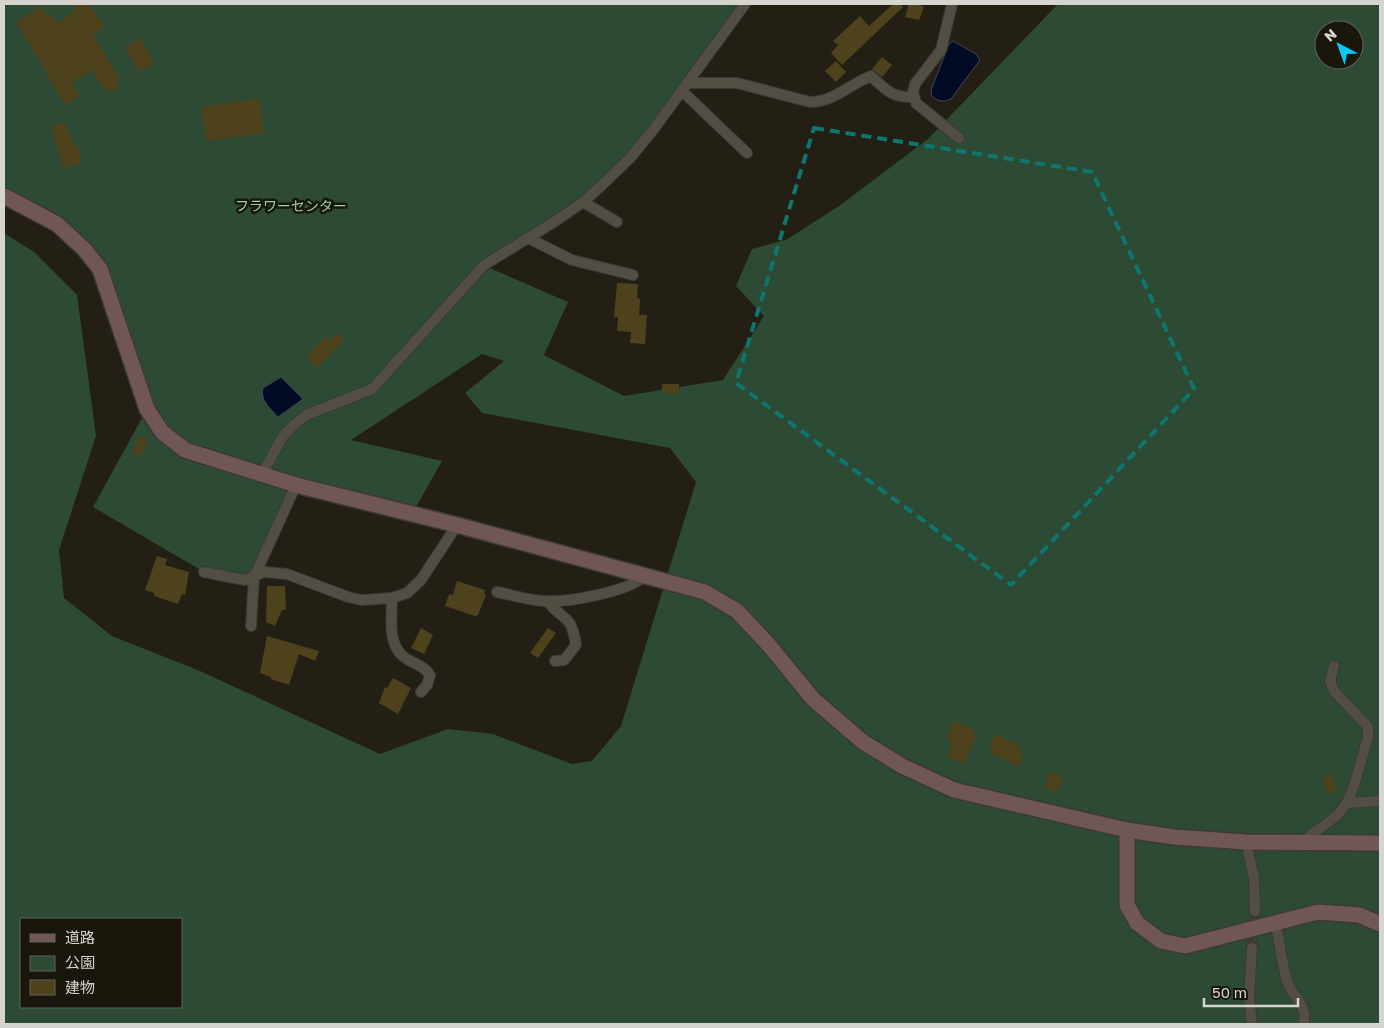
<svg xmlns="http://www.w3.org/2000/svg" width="1384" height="1028" viewBox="0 0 1384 1028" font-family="'Golos Text','Noto Sans JP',sans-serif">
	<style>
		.green { fill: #2d4a34; fill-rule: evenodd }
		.water { fill: #010b25; stroke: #414758 }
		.building { fill: #4e421c }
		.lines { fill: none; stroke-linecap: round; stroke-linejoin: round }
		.street-tunnel { stroke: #3e3a31; stroke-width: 10; stroke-dasharray: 10 5; stroke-linecap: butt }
		.street-casing { stroke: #3c3a34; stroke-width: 12 }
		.secondary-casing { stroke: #3c3a34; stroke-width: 18 }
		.street { stroke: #524e43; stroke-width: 10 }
		.secondary { stroke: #715656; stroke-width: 15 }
		.marked { fill: none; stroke: #0f766e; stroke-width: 4; stroke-dasharray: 10 6; stroke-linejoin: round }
		.labels { text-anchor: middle; stroke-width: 5; stroke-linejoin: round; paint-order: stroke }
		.park-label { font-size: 14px; fill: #96d2a5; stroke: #19160c }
	</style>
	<rect width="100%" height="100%" fill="#231f15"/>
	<path class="green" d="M 4,4 L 745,4 L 707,56 L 602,185 L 485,266 L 568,302 L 544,355 L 624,396 L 723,380 L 764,316 L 736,286 L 752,249 L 786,240 L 839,206 L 928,139 L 1058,4 L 1380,4 L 1380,1024 L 4,1024 L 4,233 L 34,252 L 77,295 L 96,436 L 59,550 L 64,598 L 112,636 L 200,671 L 380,754 L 448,729 L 493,734 L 572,764 L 592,761 L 621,726 L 696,482 L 670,448 L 482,413 L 465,393 L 504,361 L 482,354 L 351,440 L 442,461 L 412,514 L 296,486 L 254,577 L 204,572 L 93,507 L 147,409 L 85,250 L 4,196 ZM 1324,30 L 1354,30 L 1354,60 L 1324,60 ZM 21,919 L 181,919 L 181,1007 L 21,1007 Z"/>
	<path class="water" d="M 953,41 L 976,54 L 980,60 L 951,99 C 943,102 938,102 932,96 L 931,90 L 949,44 Z
		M 281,377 L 303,399 L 278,417 C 270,408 260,401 263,388 Z"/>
	<path class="building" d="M 74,4 L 89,4 L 104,27 L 93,34 L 120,80 L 117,82 L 119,87 L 110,93 L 107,88 L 104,90 L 92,70 L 72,82 L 80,96 L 65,105 L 16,22 L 42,6 L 48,16 L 51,14 L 57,23 L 74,12 Z
		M 893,4 L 900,4 L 903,7 L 842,65 L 831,53 L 838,45 L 833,41 L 860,16 L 869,26 Z
		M 909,4 L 922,4 L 921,6 L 924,7 L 919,20 L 905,17 Z
		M 141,38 L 154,64 L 138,72 L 125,47 Z
		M 882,57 L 892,65 L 882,77 L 872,69 Z
		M 836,61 L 846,72 L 836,82 L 825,71 Z
		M 259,98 L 264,133 L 206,141 L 201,107 Z
		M 65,122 L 74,145 L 77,145 L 82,163 L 63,168 L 51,126 Z
		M 617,283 L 638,284 L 637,298 L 640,299 L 639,315 L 647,315 L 645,344 L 630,343 L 631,332 L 617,331 L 618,317 L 614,317 Z
		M 337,333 L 344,340 L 317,368 L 306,357 L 326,336 L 330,340 Z
		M 662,384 L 679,384 L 679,394 L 662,393 Z
		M 139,437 L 144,437 L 148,441 L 141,456 L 136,457 L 132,453 Z
		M 157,556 L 167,559 L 165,565 L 189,572 L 185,595 L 182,594 L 178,604 L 154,596 L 154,593 L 145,590 Z
		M 457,581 L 485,590 L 484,594 L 486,595 L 478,615 L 475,616 L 445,606 L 449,594 L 453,595 Z
		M 267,586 L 285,586 L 286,610 L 282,610 L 275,626 L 266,622 Z
		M 421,628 L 433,635 L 424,654 L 411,648 Z
		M 548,628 L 556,633 L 538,658 L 530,653 Z
		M 267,636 L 319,651 L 315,661 L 299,654 L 289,685 L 271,679 L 271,677 L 260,673 Z
		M 393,678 L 411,688 L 398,714 L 379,703 L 385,687 L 387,688 Z
		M 954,721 L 975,730 L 973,734 L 976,736 L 964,764 L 947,757 L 952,743 L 947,740 L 948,734 Z
		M 995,734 L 1020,746 L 1018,750 L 1023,757 L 1019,767 L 991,753 L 993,748 L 989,747 Z
		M 1050,771 L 1063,777 L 1057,792 L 1044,787 Z
		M 1332,775 L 1337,792 L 1327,794 L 1322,778 Z"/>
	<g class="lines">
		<path class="street-tunnel" d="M 1252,948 L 1255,911"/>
		<g class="street-casing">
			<path id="street" d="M 952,4 L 941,50 L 915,84 L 913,92 L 916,103 L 959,138
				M 688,83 L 737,83 L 810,102 C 834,102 850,84 871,76 C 886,90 892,98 914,97
				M 682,91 L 747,153
				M 583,202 L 617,222
				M 528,238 L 572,260 L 633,275
				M 261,476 L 283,436 L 294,425 L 306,415 L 372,389 L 484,265 L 554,222 L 583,202 L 602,185 L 630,158 L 653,130 L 745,4
				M 204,572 L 245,580 L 264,572 L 287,574 L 348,597 L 361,600 L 392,598 L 407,593 L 421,580 L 457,525
				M 497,592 C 512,595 528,600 543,601 C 565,603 629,592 644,576
				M 392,598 C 392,617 387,644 404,657 C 413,664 424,665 430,675 L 427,685 L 421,692
				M 547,601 C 565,623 571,613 576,645 L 564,660 L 555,661
				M 251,626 L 254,577 L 296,485
				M 1347,803 L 1380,801
				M 1304,841 C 1315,830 1330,823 1340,812 C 1354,797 1361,758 1368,738 L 1368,727 L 1334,691 L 1330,681 L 1334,666
				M 1246,842 L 1254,878 L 1255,911
				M 1276,924 C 1279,940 1283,972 1289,986 C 1295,999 1309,1008 1303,1024
				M 1252,948 L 1249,997 L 1252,1024"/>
		</g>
		<g class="secondary-casing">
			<path id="secondary" d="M 4,196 L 57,224 L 85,250 L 100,269 L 147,409 L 162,432 L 185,450 L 296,485 L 457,525 L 705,592 L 737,611 L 768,644 L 813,699 L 863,742 L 902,766 L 954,790 L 1127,830 L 1174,837 L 1246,842 L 1380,843
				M 1127,830 L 1127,905 L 1137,923 L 1161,941 L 1185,946 L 1318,912 L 1359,915 L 1380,924"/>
		</g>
		<use href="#street" class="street"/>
		<use href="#secondary" class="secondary"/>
	</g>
	<path class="marked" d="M 814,128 L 1092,172 L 1194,389 L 1011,585 L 736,383 Z"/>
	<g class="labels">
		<g class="park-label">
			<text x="291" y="211">フラワーセンター</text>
		</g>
	</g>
	<rect width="1384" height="1028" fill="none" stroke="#d6d4ce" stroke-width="10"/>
	<rect x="20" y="918" width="162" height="90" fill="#19160c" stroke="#65625a"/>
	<rect x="30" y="934" width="25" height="8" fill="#715656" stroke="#65625a"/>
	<text x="65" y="943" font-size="15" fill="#d6d4ce">道路</text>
	<rect x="30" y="956" width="25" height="15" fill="#2d4a34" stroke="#65625a"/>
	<text x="65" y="968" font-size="15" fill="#d6d4ce">公園</text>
	<rect x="30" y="980" width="25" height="15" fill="#4e421c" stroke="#65625a"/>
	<text x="65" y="993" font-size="15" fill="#d6d4ce">建物</text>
	<g transform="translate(1339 45) rotate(319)"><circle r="24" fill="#19160c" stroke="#65625a"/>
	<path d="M0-4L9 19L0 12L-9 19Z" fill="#06cbf9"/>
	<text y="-8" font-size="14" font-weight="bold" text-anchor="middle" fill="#d6d4ce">N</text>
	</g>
	<path d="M1204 998v8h94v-8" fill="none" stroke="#d6d4ce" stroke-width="2.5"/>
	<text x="1212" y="998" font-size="15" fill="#d6d4ce" stroke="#19160c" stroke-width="4" paint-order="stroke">50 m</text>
</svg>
